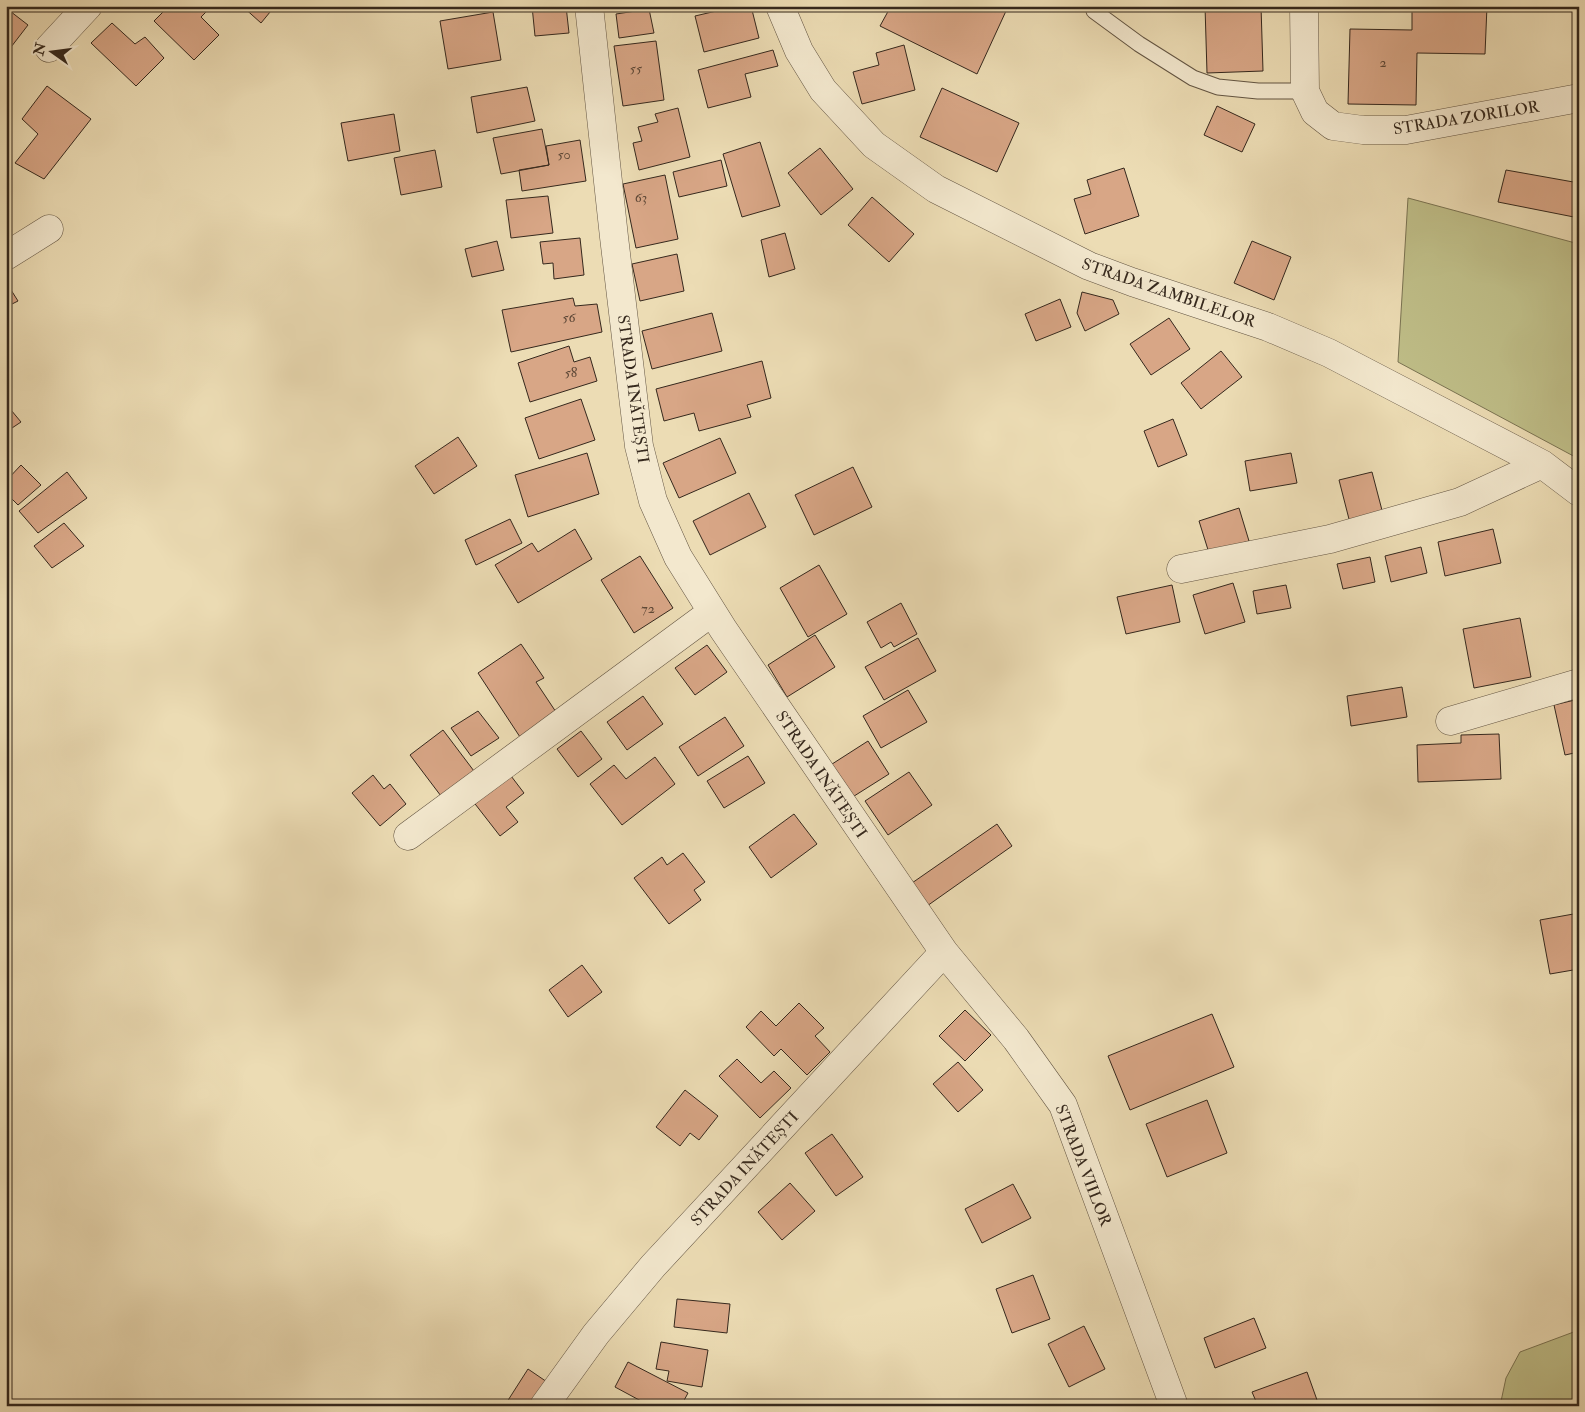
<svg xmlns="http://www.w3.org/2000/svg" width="1585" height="1412" viewBox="0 0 1585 1412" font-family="'IM FELL Double Pica',serif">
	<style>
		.green { fill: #bfbe88; stroke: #7a7352 }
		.building { fill: #d8a686; stroke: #35281d }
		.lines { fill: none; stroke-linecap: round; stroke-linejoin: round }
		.lane-casing { stroke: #635543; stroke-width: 17 }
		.street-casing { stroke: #635543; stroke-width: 29 }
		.lane { stroke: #f3e8ce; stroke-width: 15 }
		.street { stroke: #f3e8ce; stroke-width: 28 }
		.labels { text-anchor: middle; stroke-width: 4; stroke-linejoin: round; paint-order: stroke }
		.number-label { font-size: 14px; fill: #5e4837 }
		.street-label { font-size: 16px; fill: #35281d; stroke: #f3e8ce }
	</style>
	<rect width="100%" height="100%" fill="#ecdcb4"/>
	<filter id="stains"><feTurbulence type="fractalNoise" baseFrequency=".004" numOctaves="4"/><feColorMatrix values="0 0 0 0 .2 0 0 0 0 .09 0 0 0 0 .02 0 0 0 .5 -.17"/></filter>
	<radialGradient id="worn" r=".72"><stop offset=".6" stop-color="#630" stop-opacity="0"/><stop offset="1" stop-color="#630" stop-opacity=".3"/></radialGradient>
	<path class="green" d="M 1408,198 L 1579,244 L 1579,459 L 1398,362 Z
		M 1579,1330 L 1579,1406 L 1500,1406 L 1506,1378 L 1520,1352 Z"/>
	<path class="building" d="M 169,6 L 200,6 L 206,12 L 201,17 L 219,35 L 194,60 L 154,21 Z
		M 242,6 L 275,6 L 261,23 Z
		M 532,6 L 566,6 L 569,33 L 535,36 Z
		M 724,6 L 751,6 L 759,38 L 704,52 L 695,16 L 725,9 Z
		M 891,6 L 997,6 L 1006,11 L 977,74 L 880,26 Z
		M 1205,6 L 1261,6 L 1263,71 L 1207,73 Z
		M 1412,6 L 1487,6 L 1485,54 L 1417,53 L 1416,105 L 1348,104 L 1350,29 L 1412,30 Z
		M 6,8 L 28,25 L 8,51 L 6,50 Z
		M 649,9 L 654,33 L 619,38 L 616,14 Z
		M 493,12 L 501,60 L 448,69 L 440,21 Z
		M 112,23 L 135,44 L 145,37 L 164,58 L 136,86 L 91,43 Z
		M 656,41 L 664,100 L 623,106 L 614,46 Z
		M 904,45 L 915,90 L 862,104 L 853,72 L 879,65 L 876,53 Z
		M 773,50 L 778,66 L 745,74 L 751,97 L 708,108 L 698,70 Z
		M 47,86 L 91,119 L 44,179 L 15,163 L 38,134 L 22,119 Z
		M 527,87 L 535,121 L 477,133 L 471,97 Z
		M 942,88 L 1019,123 L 997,172 L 920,137 Z
		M 1217,106 L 1255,124 L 1242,152 L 1204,135 Z
		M 678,108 L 690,157 L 639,170 L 633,143 L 642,141 L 638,127 L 658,122 L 655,114 Z
		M 394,114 L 400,151 L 348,161 L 341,123 Z
		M 542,129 L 549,165 L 501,174 L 493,138 Z
		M 580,140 L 586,181 L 522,191 L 519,170 L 549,165 L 546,146 Z
		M 760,142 L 780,206 L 742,217 L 723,154 Z
		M 820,148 L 853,189 L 821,215 L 788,173 Z
		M 435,150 L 442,187 L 401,195 L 394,158 Z
		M 721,160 L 727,186 L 679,197 L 673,172 Z
		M 1124,168 L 1139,216 L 1085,234 L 1074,199 L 1091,194 L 1087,180 Z
		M 1506,170 L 1579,183 L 1579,218 L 1498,202 Z
		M 665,175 L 678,239 L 636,248 L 623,184 Z
		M 548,196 L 553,233 L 511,238 L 506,200 Z
		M 872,197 L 914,234 L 889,262 L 848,225 Z
		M 785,233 L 795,269 L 769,277 L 761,240 Z
		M 580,238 L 584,275 L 554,279 L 553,263 L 543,264 L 540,242 Z
		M 497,241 L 504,270 L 472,277 L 465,249 Z
		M 1252,241 L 1291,257 L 1274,300 L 1234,283 Z
		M 677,254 L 684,291 L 640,301 L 632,264 Z
		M 6,282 L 18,301 L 6,307 Z
		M 1082,292 L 1113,300 L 1119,314 L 1085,331 L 1077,313 Z
		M 573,298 L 575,306 L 597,304 L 602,332 L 511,352 L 502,310 Z
		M 1060,299 L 1071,327 L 1036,341 L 1025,314 Z
		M 712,313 L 722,351 L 652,369 L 642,331 Z
		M 1169,318 L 1190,349 L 1151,375 L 1130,344 Z
		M 569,346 L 574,362 L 590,357 L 597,381 L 530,402 L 518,363 Z
		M 1221,351 L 1242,377 L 1201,409 L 1181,383 Z
		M 762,361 L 771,398 L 747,405 L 751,417 L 699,431 L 694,413 L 664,421 L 656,389 Z
		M 581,399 L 595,440 L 539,459 L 525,418 Z
		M 6,404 L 21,422 L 6,432 Z
		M 1173,419 L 1187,455 L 1158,467 L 1144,431 Z
		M 458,437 L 477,466 L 434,494 L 415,466 Z
		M 720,438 L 736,473 L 679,498 L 663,463 Z
		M 587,453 L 599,494 L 528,517 L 515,475 Z
		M 1291,453 L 1297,483 L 1250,491 L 1245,461 Z
		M 21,465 L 41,485 L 18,505 L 6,493 L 6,481 Z
		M 853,467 L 872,507 L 814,535 L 795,495 Z
		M 67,472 L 87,498 L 38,533 L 19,511 Z
		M 1372,472 L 1383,514 L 1350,523 L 1339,480 Z
		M 749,493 L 766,527 L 710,555 L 693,521 Z
		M 1239,508 L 1249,541 L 1209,553 L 1199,521 Z
		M 510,519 L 522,543 L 476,565 L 465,540 Z
		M 64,523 L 84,546 L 52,568 L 34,546 Z
		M 575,529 L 592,559 L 518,603 L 495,565 L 532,543 L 538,552 Z
		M 1493,529 L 1501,563 L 1445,576 L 1438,542 Z
		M 1421,547 L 1427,573 L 1391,582 L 1385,556 Z
		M 640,556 L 673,608 L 634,633 L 601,580 Z
		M 1370,557 L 1375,582 L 1343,589 L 1337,564 Z
		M 819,565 L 847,614 L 808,637 L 780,588 Z
		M 1233,583 L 1245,622 L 1205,634 L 1193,595 Z
		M 1172,585 L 1180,622 L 1126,634 L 1117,597 Z
		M 1286,585 L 1291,608 L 1257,614 L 1253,591 Z
		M 901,603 L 917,634 L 894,647 L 891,642 L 881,648 L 867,622 Z
		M 1520,618 L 1531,677 L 1474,688 L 1463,629 Z
		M 815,635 L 835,667 L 787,697 L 768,665 Z
		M 918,638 L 936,671 L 884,700 L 865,667 Z
		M 521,644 L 544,678 L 536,682 L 556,712 L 520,737 L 478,673 Z
		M 707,645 L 727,672 L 695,695 L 675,668 Z
		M 1402,687 L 1407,717 L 1351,726 L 1347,696 Z
		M 908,690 L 927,722 L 881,748 L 863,716 Z
		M 643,696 L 663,724 L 627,750 L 607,722 Z
		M 1579,699 L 1579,752 L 1565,755 L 1554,705 Z
		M 478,711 L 499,738 L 471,756 L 451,728 Z
		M 725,717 L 744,746 L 698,776 L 679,747 Z
		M 443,730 L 477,775 L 444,800 L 410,755 Z
		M 581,731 L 602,759 L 578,777 L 557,749 Z
		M 1499,734 L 1501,779 L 1418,782 L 1417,745 L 1461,743 L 1461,735 Z
		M 868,741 L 889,774 L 851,798 L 829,766 Z
		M 748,756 L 765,783 L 724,808 L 707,781 Z
		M 655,757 L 675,784 L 622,825 L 590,784 L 614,765 L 626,779 Z
		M 508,772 L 524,793 L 506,807 L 518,822 L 500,836 L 472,800 Z
		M 909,772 L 932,805 L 888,835 L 865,801 Z
		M 373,775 L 384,789 L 390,784 L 406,804 L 380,826 L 352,793 Z
		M 794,814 L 817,844 L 771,878 L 749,847 Z
		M 997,824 L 1012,846 L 927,906 L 912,883 Z
		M 683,853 L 705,882 L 694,890 L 701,900 L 669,924 L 634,878 L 662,857 L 667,865 Z
		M 1579,913 L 1579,969 L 1550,974 L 1540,920 Z
		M 582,965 L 602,992 L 568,1017 L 549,990 Z
		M 799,1003 L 824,1028 L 815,1036 L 830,1052 L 807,1075 L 781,1049 L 774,1056 L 746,1027 L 761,1011 L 776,1026 Z
		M 965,1010 L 991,1035 L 965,1061 L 939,1036 Z
		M 1212,1014 L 1234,1067 L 1130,1110 L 1108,1056 Z
		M 737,1059 L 761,1083 L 774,1071 L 791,1088 L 760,1118 L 719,1076 Z
		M 958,1062 L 983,1090 L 958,1112 L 933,1084 Z
		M 685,1090 L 718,1116 L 699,1140 L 690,1133 L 680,1146 L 656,1127 Z
		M 1207,1100 L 1227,1153 L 1167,1177 L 1146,1124 Z
		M 832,1134 L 863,1177 L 836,1196 L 805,1153 Z
		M 790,1183 L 815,1211 L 782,1240 L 758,1212 Z
		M 1013,1184 L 1031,1218 L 982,1243 L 965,1209 Z
		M 1033,1275 L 1050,1319 L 1012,1333 L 996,1289 Z
		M 1574,1292 L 1579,1292 L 1578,1321 Z
		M 677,1299 L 730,1304 L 727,1333 L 674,1327 Z
		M 1254,1318 L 1266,1348 L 1215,1368 L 1204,1338 Z
		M 1084,1326 L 1105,1369 L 1069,1387 L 1048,1344 Z
		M 661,1342 L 708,1350 L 702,1387 L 667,1381 L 669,1371 L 656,1369 Z
		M 628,1362 L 688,1393 L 681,1406 L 639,1406 L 641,1401 L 615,1387 Z
		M 528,1369 L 550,1384 L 536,1406 L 505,1405 Z
		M 1307,1372 L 1317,1400 L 1302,1406 L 1258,1406 L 1252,1392 Z"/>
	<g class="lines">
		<g class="lane-casing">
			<path id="lane" d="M 1094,11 L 1139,44 L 1193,78 L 1218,87 L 1258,91 L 1305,91"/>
		</g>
		<g class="street-casing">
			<path id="street" d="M 589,6 L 614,237 L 639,446 L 653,501 L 678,557 L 723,629 L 944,952 L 1016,1039 L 1063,1105 L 1174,1406
				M 780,6 L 799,51 L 823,90 L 874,145 L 936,189 L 1089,266 L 1132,282 L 1268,327 L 1329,353 L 1542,464 L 1579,492
				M 1304,6 L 1305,91 L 1315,112 L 1333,126 L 1363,130 L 1406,130 L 1579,98
				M 49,48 L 88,6
				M 6,256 L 49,229
				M 1181,569 L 1330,539 L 1460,502 L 1542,464
				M 1450,721 L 1579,683
				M 408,836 L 712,612
				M 544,1406 L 596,1334 L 653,1266 L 944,952"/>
		</g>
		<use href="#lane" class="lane"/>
		<use href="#street" class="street"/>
	</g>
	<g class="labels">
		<g class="number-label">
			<text x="1383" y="67">2</text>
			<text x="636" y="73">55</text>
			<text x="564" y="159">50</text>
			<text x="641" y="202">63</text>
			<text x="569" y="322">56</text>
			<text x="571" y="377">58</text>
			<text x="648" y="613">72</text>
		</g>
		<g class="street-label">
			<text transform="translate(1466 117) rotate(-9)" y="6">STRADA ZORILOR</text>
			<text transform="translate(1169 292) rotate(19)" y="6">STRADA ZAMBILELOR</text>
			<text transform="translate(634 389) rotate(82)" y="6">STRADA INĂTEȘTI</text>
			<text transform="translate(822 774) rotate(56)" y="6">STRADA INĂTEȘTI</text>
			<text transform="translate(1084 1165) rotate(69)" y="6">STRADA VIILOR</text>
			<text transform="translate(744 1168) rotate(-47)" y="6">STRADA INĂTEȘTI</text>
		</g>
	</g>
	<rect width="1585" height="1412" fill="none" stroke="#ecdcb4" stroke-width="25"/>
	<rect x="8" y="8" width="1570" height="1397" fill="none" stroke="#35281d" stroke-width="2.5"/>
	<rect x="12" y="12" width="1560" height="1387" fill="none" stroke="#35281d"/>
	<g transform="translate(52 52) rotate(284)" stroke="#f3e8ce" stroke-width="4" paint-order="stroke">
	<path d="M0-4L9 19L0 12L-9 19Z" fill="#35281d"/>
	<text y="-8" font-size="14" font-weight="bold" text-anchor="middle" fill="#35281d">N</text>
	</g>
	<rect width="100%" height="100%" filter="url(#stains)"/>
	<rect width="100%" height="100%" fill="url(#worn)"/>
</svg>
